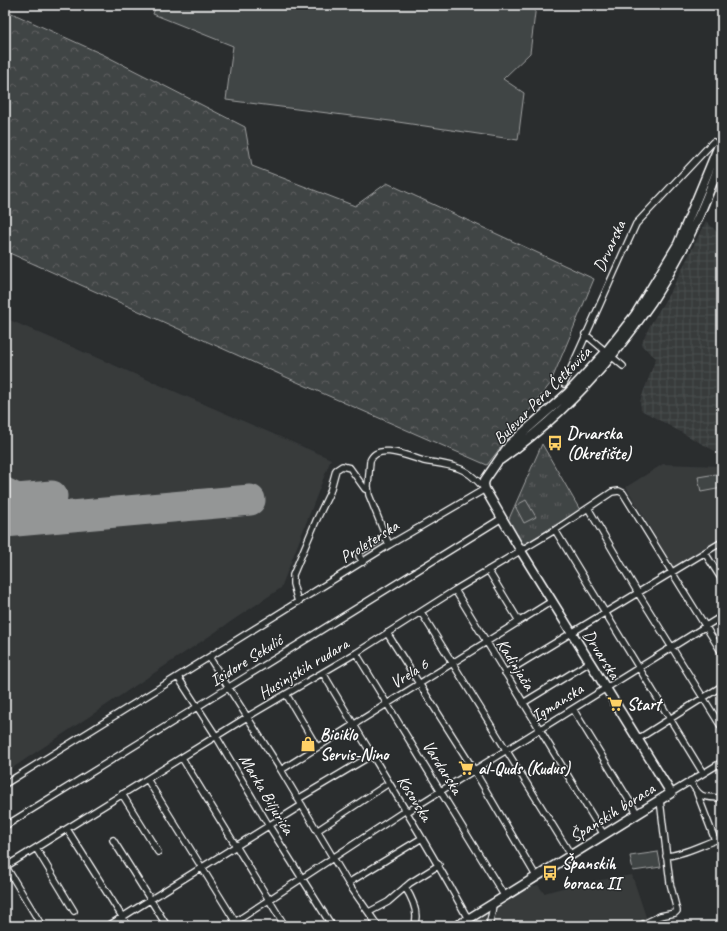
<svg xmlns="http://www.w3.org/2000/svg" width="727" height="931" viewBox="0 0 727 931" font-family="Caveat,sans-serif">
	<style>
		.built { fill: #373a3b }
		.industrial { fill: url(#industrial-grid) }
		.grass { fill: url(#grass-tufts); stroke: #a0a2a2 }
		.forest { fill: url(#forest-crowns); stroke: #a0a2a2 }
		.pitch { fill: #414445; stroke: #a0a2a2 }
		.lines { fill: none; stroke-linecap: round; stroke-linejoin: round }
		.taxiway { stroke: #949696; stroke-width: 13 }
		.runway { stroke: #949696; stroke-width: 31 }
		.street-casing { stroke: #fff; stroke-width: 8 }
		.secondary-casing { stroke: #fff; stroke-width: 11 }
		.street { stroke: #2a2d2e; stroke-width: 5.5 }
		.secondary { stroke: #2a2d2e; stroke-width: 8 }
		.labels { text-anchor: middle; stroke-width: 3; stroke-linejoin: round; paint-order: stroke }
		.street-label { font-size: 17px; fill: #fff; stroke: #2a2d2e }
		.poi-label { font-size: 17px; font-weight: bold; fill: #fff; stroke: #2a2d2e; text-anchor: start }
	</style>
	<defs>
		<pattern id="industrial-grid" width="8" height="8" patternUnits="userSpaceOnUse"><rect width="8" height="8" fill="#373a3b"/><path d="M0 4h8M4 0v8" fill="none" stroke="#4b4e4f"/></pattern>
		<pattern id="grass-tufts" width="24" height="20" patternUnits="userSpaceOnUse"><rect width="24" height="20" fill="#414445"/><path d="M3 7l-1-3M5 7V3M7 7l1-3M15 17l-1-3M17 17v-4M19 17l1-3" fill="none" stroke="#5e6061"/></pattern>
		<pattern id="forest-crowns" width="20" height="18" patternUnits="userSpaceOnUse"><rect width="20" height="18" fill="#414445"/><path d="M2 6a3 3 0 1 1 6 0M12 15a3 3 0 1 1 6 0" fill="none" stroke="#5e6061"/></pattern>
	</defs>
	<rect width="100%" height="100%" fill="#2a2d2e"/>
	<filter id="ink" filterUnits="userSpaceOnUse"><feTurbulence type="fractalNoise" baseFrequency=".025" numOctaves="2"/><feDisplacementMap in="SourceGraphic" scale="8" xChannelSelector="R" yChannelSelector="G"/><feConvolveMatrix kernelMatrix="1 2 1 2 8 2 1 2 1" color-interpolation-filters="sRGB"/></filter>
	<g filter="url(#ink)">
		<path class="built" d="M 5,318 L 331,459 L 281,588 L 5,773 Z
			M 663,464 L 722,466 L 722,540 L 675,570 L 626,487 Z
			M 632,875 L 647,920 L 632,926 L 462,926 L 522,889 L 538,885 L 544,893 L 581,883 Z"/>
		<path class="industrial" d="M 706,221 L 717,232 L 722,235 L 722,380 L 718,389 L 722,391 L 722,455 L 641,410 L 640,401 L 656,358 L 641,345 L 649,327 L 673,287 Z"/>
		<path class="grass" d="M 542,444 L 580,510 L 525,544 L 521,542 L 508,521 Z"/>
		<path class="forest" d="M 5,10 L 104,55 L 245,127 L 252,166 L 355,206 L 387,183 L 594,279 L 550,384 L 487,465 L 315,390 L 5,251 Z"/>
		<path class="pitch" d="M 156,5 L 536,5 L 530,53 L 503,79 L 524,93 L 518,140 L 398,122 L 226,100 L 233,46 L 153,14 Z
			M 722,473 L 722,488 L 701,492 L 698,477 Z
			M 526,500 L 536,517 L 524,523 L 515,506 Z
			M 658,852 L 661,867 L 633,871 L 630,856 Z"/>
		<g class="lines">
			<path class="taxiway" d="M 5,483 L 25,493 L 37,498"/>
			<path class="runway" d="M 5,500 L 52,496
				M 5,522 L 250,500"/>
			<g class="street-casing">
				<path id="street" d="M 585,334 L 623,366
					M 564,384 L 636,224 L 713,142
					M 588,508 L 638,593 L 722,728
					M 555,530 L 703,773
					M 705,553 L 722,580
					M 363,562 L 359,556 L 360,552 L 385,536
					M 488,570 L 519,621
					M 455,590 L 604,835
					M 298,602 L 293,584 L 293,575 L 316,521 L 330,492 L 336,470 L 342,466 L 350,468 L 365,489 L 368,490
					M 421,612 L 571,855
					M 387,633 L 474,770 L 536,876
					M 356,653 L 505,897
					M 209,657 L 281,770 L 348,883 L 378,926
					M 323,673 C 371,755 423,835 468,919
					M 505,673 L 722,542
					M 178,677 L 216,736 L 269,826 L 332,926
					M 286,694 L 317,747
					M 523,703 L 590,662
					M 573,709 L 637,813
					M 638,739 L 722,686
					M 182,758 L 285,926
					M 281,770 L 552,601
					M 147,779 L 238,926
					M 690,781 C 701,799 702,797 722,798
					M 5,784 L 389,545 L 485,489 C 478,481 468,471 458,468 C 447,464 435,463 424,461 C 412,458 377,441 370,461 L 368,486 L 369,495 L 389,545
					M 671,793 L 722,762
					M 697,793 L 715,840
					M 122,794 L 158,852
					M 298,799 L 372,755
					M 407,812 L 722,616
					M 5,826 L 502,518
					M 67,829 L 128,926
					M 318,830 L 389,783
					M 113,840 L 167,926
					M 36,848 L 74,911
					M 666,856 C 684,855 704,843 722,838
					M 5,865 L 42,926
					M 5,867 L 247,717 L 356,653 L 455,590 L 555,530 L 612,492 L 619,491 L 623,493 L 722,653
					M 348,883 L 422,838
					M 405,887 C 412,898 420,913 414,926
					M 369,912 L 388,902 L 410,883 L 439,865
					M 108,926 L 302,805
					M 229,926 L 406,810
					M 489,926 L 492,912 L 493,904
					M 639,926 L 660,916 L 675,913 L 677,911 L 670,883 L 660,800"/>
			</g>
			<g class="secondary-casing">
				<path id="secondary" d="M 500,460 C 584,401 653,315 696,222 C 706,201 714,179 722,158
					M 457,926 L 671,793 L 521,551 L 485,489 L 484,484 L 485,480 L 509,445 L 568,393 L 606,352 L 635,315 L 678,244 L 722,138"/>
			</g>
			<use href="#street" class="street"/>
			<use href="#secondary" class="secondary"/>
		</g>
	</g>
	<defs>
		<g id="bus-bare" transform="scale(1.2)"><path d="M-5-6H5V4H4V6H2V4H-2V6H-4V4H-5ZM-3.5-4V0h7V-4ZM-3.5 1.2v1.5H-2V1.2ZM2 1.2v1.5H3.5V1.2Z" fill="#ffd166" stroke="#2a2d2e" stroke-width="2.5" paint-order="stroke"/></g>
		<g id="supermarket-bare" transform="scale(1.2)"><path d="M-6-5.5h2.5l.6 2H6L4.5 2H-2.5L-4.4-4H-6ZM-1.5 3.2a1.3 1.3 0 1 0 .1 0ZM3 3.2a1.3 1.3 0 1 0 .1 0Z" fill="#ffd166" stroke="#2a2d2e" stroke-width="2.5" paint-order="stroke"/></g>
		<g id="shop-bare" transform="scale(1.2)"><path d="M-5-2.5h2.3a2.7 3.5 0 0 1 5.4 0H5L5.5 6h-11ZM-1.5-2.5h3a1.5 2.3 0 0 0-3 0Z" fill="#ffd166" stroke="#2a2d2e" stroke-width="2.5" paint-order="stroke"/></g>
	</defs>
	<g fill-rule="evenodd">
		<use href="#bus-bare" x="555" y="443"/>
		<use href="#supermarket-bare" x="615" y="704"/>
		<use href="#shop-bare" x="308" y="744"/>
		<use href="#supermarket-bare" x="466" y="768"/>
		<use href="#bus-bare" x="550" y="873"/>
	</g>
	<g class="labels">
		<g class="street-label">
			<text transform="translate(609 246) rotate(-65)" y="6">Drvarska</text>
			<text transform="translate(542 395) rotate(-45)" y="6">Bulevar Pera Ćetkovića</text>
			<text transform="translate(369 541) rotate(-32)" y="6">Proleterska</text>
			<text transform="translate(602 654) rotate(58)" y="6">Drvarska</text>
			<text transform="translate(246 660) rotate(-32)" y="6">Isidore Sekulić</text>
			<text transform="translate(516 664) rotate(58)" y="6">Kadinjača</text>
			<text transform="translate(303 668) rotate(-31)" y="6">Husinjskih rudara</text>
			<text transform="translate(409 673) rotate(-32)" y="6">Vrela 6</text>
			<text transform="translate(557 702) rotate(-32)" y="6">Igmanska</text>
			<text transform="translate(443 767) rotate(58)" y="6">Vardarska</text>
			<text transform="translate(267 794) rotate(59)" y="6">Marka Biljurića</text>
			<text transform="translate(415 798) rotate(58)" y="6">Kosovska</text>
			<text transform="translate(612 812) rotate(-32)" y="6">Španskih boraca</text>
		</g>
		<g class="poi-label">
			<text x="567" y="439">Drvarska<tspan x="567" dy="20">(Okretište)</tspan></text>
			<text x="627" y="710">Start</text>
			<text x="320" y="740">Biciklo<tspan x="320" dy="20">Servis-Nino</tspan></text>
			<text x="478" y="774">al-Quds (Kudus)</text>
			<text x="562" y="869">Španskih<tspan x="562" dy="20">boraca II</tspan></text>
		</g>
	</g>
	<rect width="727" height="931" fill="none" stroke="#2a2d2e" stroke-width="20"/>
	<rect x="10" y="10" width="707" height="911" fill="none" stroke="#fff" stroke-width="1.5" filter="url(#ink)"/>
</svg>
